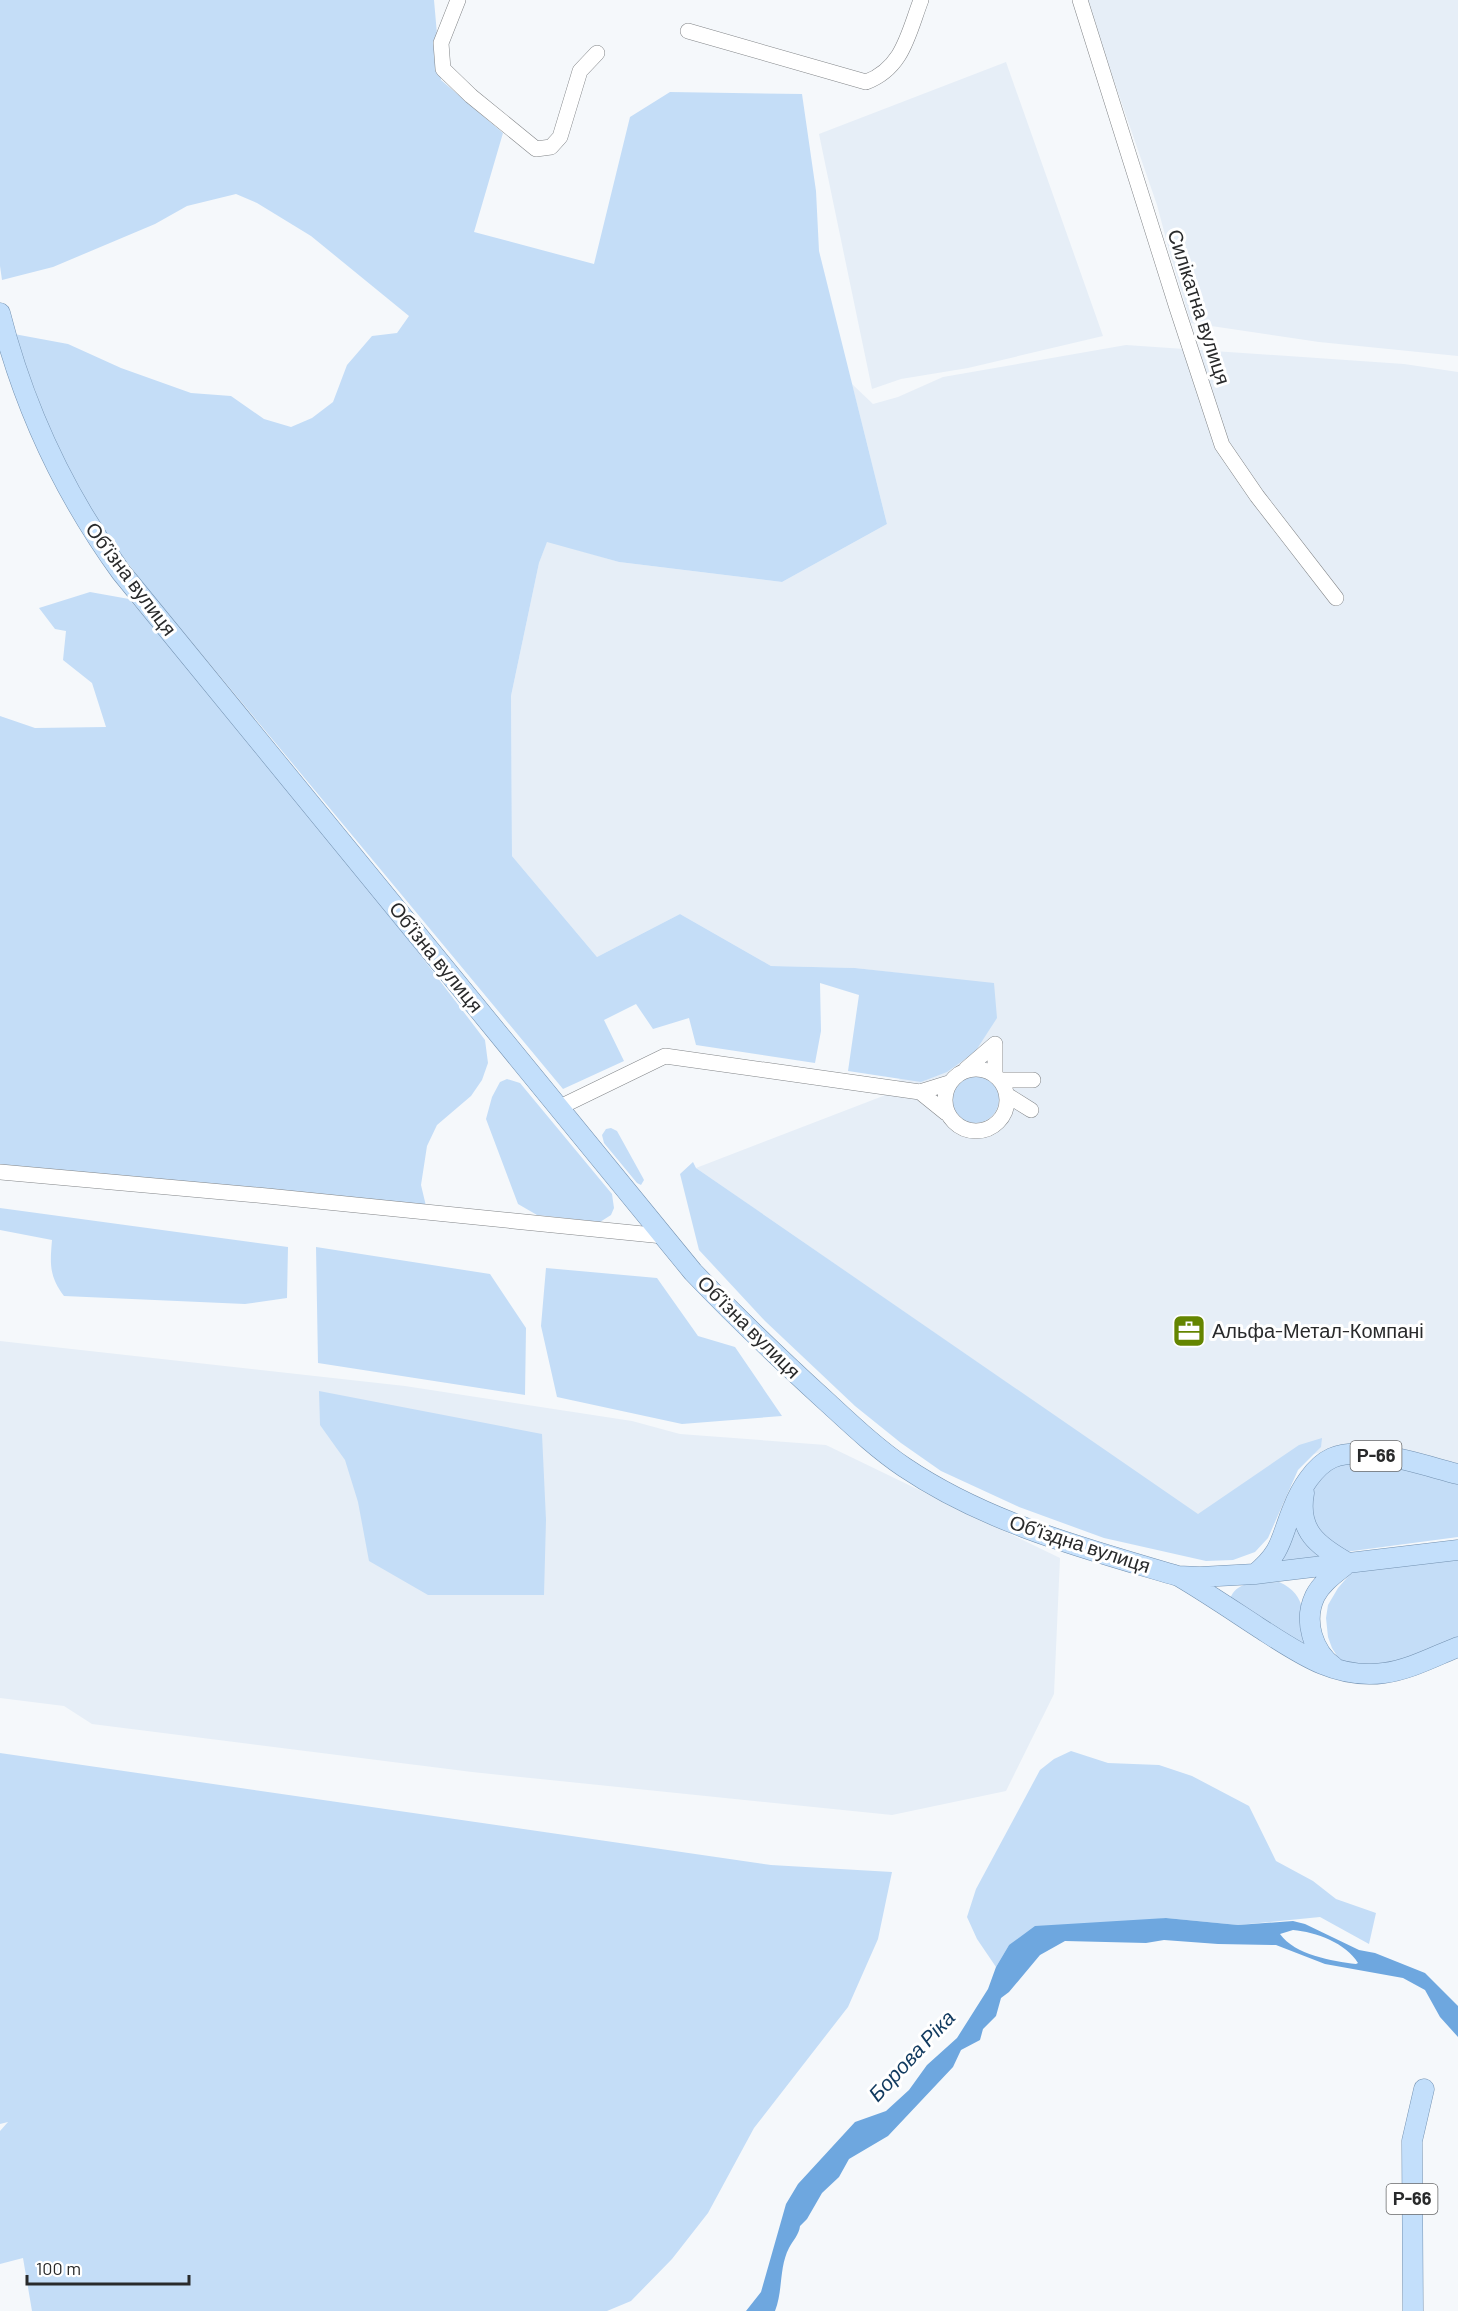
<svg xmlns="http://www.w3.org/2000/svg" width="1458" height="2311" viewBox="0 0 1458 2311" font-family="Barlow,sans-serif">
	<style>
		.built { fill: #e6eef7 }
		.green { fill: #c4ddf7 }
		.water { fill: #6ea7df; fill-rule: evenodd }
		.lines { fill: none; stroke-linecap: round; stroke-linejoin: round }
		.minor-casing { stroke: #828588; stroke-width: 16 }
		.major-casing { stroke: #7391b0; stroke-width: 21 }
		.minor { stroke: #fff; stroke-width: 15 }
		.major { stroke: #c3dffb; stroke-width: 20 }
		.labels { text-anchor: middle; stroke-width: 6; stroke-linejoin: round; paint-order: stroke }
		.shield { fill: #fff; stroke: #696a6b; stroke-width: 1.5 }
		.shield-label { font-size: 18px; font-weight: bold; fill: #292a2b }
		.street-label { font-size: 20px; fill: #292a2b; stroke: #fff }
		.poi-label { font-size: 20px; fill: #292a2b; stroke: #fff; text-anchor: start }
		.water-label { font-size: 21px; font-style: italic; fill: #113a5f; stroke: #fff }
	</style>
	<rect width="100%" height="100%" fill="#f5f8fb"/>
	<path class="built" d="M 1086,0 L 1458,0 L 1458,356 L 1319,342 L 1191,323 L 1169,250 L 1157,205 Z
		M 1006,62 L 1103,336 L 968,368 L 901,379 L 872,389 L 819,134 Z
		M 1126,345 L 1404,364 L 1458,372 L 1458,1468 L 1370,1446 L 1350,1444 L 1314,1454 L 1297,1455 L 1299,1446 L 1198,1515 L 696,1168 L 883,1096 L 994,984 L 855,968 L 771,966 L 680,914 L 597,957 L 512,856 L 511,696 L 539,563 L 547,541 L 619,562 L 782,582 L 887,524 L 852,384 L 873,404 L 898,397 L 943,377 Z
		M 0,1341 L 405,1386 L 632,1421 L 680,1434 L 826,1445 L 1060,1558 L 1054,1694 L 1006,1791 L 892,1815 L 472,1772 L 92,1724 L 64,1706 L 0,1698 Z"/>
	<path class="green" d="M 0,0 L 434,0 L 441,80 L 503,133 L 474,232 L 594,264 L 630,117 L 670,92 L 802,94 L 816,191 L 819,251 L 887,524 L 782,582 L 619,562 L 547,542 L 539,563 L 511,696 L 512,856 L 597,957 L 680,914 L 771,966 L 855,968 L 994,983 L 997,1018 L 975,1052 L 947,1072 L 921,1082 L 848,1071 L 859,995 L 820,983 L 821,1031 L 815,1063 L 696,1045 L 689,1018 L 653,1029 L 636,1004 L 604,1020 L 624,1061 L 563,1089 L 150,592 L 96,521 L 55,445 L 14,334 L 68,344 L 121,368 L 191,393 L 231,396 L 264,419 L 291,427 L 312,418 L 333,402 L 347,365 L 372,336 L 397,333 L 409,316 L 311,236 L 257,203 L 236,194 L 187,206 L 155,224 L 53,267 L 2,280 L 0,266 Z
		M 90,592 L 129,599 L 245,734 L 354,868 L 485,1040 L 488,1063 L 482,1080 L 471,1096 L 437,1125 L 427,1146 L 421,1185 L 426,1206 L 0,1165 L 0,716 L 35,728 L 106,727 L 92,683 L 63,660 L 66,631 L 55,629 L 39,608 Z
		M951 1099a24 24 0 1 1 48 0a24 24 0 1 1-48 0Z
		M 507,1079 L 520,1083 L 612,1194 L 614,1208 L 611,1215 L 600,1222 L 537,1215 L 518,1204 L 486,1119 L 492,1097 L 500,1082 Z
		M 611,1128 L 617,1131 L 643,1178 L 644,1180 L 641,1185 L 637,1183 L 604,1143 L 602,1135 L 606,1129 Z
		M 693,1162 L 696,1168 L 1198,1514 L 1299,1445 L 1322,1438 L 1321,1447 L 1298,1470 L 1268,1538 L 1255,1552 L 1233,1560 L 1206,1561 L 1104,1538 L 1019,1507 L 941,1471 L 901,1443 L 855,1406 L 765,1321 L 699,1250 L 680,1174 Z
		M 0,1208 L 288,1247 L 287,1298 L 245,1304 L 64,1296 C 49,1276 50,1264 52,1240 L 0,1230 Z
		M 316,1247 L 490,1274 L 526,1328 L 525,1395 L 318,1363 Z
		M 546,1268 L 657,1278 L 698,1336 L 735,1347 L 782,1416 L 682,1424 L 557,1397 L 541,1326 Z
		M 319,1391 L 542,1434 L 546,1520 L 544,1595 L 428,1595 L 369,1561 L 358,1502 L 345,1460 L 320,1425 Z
		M 1346,1457 L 1458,1479 L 1458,1537 L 1345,1552 L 1319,1536 L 1310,1514 L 1313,1487 L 1319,1472 Z
		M 1296,1510 L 1326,1560 L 1278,1565 Z
		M 1458,1558 L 1458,1641 L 1394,1663 L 1349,1666 L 1339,1659 L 1332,1648 L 1328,1637 L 1326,1618 L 1328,1605 L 1338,1588 L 1352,1572 Z
		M 1279,1582 C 1309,1595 1302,1619 1306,1647 L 1230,1599 C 1237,1579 1260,1583 1279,1582 Z
		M 1071,1751 L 1108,1763 L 1159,1765 L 1192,1776 L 1249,1806 L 1276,1861 L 1313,1881 L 1336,1899 L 1376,1913 L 1369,1944 L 1320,1917 L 1238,1925 L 1166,1918 L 1009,1945 L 996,1967 L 977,1939 L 967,1917 L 976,1889 L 1040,1770 L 1054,1759 Z
		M 0,1753 L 771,1865 L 892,1872 L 878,1939 L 848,2007 L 754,2128 L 708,2213 L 672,2259 L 631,2301 L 607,2311 L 32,2311 L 23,2258 L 0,2264 L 0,2131 L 8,2122 L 0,2124 Z"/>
	<path class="water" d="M 1166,1918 L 1238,1925 L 1293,1921 L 1305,1924 L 1359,1950 L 1375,1953 L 1425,1973 L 1458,2006 L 1458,2037 L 1440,2017 L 1425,1990 L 1403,1978 L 1325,1964 L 1276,1945 L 1218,1944 L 1164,1940 L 1146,1943 L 1065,1941 L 1040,1955 L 1009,1992 L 1001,1998 L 996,2016 L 983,2029 L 980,2040 L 961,2050 L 953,2067 L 888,2136 L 849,2159 L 839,2177 L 822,2193 L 807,2219 L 800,2226 C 799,2235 793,2240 789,2248 C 779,2267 783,2291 775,2311 L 746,2311 L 761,2292 L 786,2204 L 798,2184 L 855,2122 L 886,2111 L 909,2090 L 927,2065 L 957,2038 L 988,1989 L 996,1967 L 1009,1945 L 1035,1926 ZM 1293,1930 C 1316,1932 1346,1943 1358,1963 L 1356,1964 C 1332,1961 1295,1955 1280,1934 Z"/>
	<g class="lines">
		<g class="minor-casing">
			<path id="minor" d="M 458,0 L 441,43 L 443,69 L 471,96 L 536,149 L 551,147 L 560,137 L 580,71 L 597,53
				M 1080,0 L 1177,308 L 1222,445 L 1257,496 L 1336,598
				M 688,31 L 866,82 C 903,68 908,34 921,0
				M945 1100a31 31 0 1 1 62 0a31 31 0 1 1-62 0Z
				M 966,1069 L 995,1044 L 995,1074
				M 1000,1080 L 1033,1080
				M 1007,1095 L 1031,1110
				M 558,1108 L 665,1056 L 920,1092
				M 946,1113 L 920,1092 L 949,1083
				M 0,1172 L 267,1196 L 663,1236"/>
		</g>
		<g class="major-casing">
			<path id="major" d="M 0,313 C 24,408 63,492 121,572 L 693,1272 C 736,1317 781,1360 827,1402 C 851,1424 876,1448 904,1467 C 987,1523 1083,1548 1178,1576 L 1200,1577 L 1255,1574 L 1458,1550
				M 1304,1493 C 1297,1531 1318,1546 1348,1563
				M 1255,1574 C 1283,1551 1280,1539 1293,1508 C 1300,1490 1314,1466 1332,1458 C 1364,1444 1425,1466 1458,1474
				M 1180,1577 C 1207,1593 1232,1610 1258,1627 C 1297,1652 1335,1680 1384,1673 C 1409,1670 1435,1656 1458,1647
				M 1334,1667 C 1313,1652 1303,1621 1315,1596 C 1322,1582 1336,1573 1348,1563
				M 1413,2311 L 1412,2141 L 1424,2089"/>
		</g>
		<use href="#minor" class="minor"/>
		<use href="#major" class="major"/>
	</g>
	<defs>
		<g id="office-square" transform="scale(1.725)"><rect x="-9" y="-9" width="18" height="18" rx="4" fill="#648500" stroke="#fff"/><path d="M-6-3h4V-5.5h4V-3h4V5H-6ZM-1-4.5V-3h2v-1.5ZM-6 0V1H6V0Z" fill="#fff"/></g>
	</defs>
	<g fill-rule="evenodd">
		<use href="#office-square" x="1189" y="1331"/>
	</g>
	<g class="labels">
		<g class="shield">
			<rect x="1350.5" y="1441" width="51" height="30" rx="4.5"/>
			<rect x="1386.5" y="2184" width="51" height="30" rx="4.5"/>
		</g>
		<g class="shield-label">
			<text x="1376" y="1462">Р-66</text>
			<text x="1412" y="2205">Р-66</text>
		</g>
		<g class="street-label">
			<text transform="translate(1199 307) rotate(72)" y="7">Силікатна вулиця</text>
			<text transform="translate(131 579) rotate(53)" y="7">Об’їзна вулиця</text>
			<text transform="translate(436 957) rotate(51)" y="7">Об’їзна вулиця</text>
			<text transform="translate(749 1327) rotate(45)" y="7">Об’їзна вулиця</text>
			<text transform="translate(1080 1544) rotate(18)" y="7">Об’їздна вулиця</text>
		</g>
		<g class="poi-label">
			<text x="1212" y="1338">Альфа-Метал-Компані</text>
		</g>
		<g class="water-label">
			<text transform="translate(912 2056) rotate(-47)" y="7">Борова Ріка</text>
		</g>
	</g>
	<path d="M27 2275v9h162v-9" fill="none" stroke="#292a2b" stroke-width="3"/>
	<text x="36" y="2275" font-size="18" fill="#292a2b" stroke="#ffffff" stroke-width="4.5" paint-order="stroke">100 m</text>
</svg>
